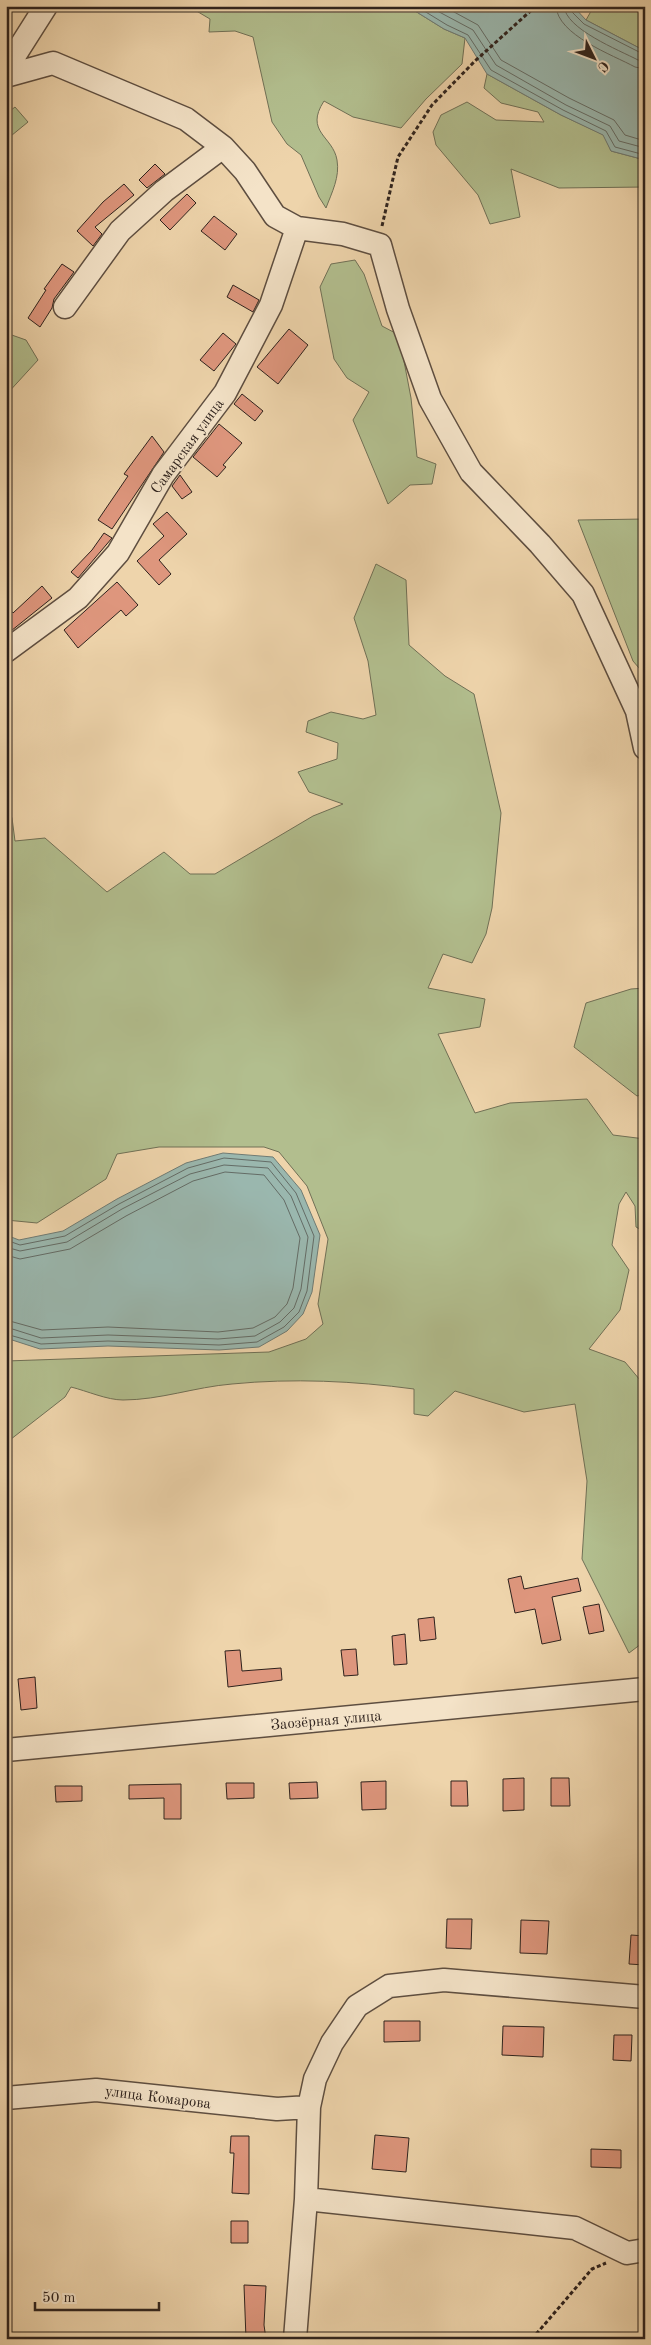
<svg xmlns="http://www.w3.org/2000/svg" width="651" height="2345" viewBox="0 0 651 2345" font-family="'Old Standard TT',serif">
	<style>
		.green { fill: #b2be8e; stroke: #707056 }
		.water { fill: #9ab7ae; stroke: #6f7b74 }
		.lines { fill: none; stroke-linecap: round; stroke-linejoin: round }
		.shore { stroke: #646c66; stroke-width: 1 }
		.building { fill: #de967d; stroke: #2e221d }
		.minor-casing { stroke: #5e4e40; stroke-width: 25 }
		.path { stroke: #2e221d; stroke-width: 3; stroke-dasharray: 4 2.5; stroke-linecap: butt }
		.minor { stroke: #f4e3c8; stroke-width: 22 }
		.labels { text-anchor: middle; stroke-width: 4; stroke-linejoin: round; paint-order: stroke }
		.street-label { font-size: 15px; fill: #2e221d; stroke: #f4e3c8 }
	</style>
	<rect width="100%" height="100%" fill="#eed4ab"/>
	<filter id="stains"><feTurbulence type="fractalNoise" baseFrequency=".004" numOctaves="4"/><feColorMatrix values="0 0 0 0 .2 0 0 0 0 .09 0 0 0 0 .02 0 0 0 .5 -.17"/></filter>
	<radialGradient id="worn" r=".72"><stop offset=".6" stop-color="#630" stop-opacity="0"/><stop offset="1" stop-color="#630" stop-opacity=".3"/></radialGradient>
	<path class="green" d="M 188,6 L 407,6 L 444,29 L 465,38 L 462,64 L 426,99 L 401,128 L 353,117 L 324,101 C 304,132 333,136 337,160 C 340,177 332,192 326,208 L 319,197 L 301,155 L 287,144 L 272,122 L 253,37 L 235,31 L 209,32 L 210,19 Z
		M 594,6 L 645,6 L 645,51 L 586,20 Z
		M 487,74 L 561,115 L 604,135 L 611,151 L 645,160 L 645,187 L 559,188 L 511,169 L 520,217 L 490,224 L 478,195 L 436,145 L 433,132 L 441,115 L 467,102 L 496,120 L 544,122 L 538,112 L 501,103 L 484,88 Z
		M 15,107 L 28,122 L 6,140 L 6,114 Z
		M 355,260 L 364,274 L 382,326 L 399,335 L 411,398 L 417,457 L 436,464 L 432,484 L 410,485 L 388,504 L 353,420 L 369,392 L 347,378 L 334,359 L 320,287 L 331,264 Z
		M 6,333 L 26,340 L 38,360 L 6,395 Z
		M 645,519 L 645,675 L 633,661 L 578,520 Z
		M 376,564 L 406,580 L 409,645 L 445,676 L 474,694 L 501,813 L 492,908 L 486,934 L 472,963 L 443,954 L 428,988 L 485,999 L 480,1027 L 438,1034 L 475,1113 L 510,1103 L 587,1099 L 613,1135 L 645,1139 L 645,1232 L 636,1227 L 635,1206 L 626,1192 L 619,1204 L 612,1245 L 629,1270 L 620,1310 L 589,1349 L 625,1362 L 645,1386 L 645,1641 L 629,1653 L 582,1559 L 587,1481 L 575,1404 L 524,1412 L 455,1391 L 428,1416 L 414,1414 L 414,1389 C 354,1381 293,1378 232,1384 C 195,1387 160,1400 123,1400 C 107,1400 87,1391 71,1387 L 65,1397 L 6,1443 L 6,1361 L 269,1352 L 306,1339 L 323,1324 L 318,1304 L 328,1239 L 307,1186 L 279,1152 L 264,1147 L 159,1147 L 117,1154 L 106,1179 L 37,1223 L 6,1220 L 6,804 L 12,818 L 15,841 L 45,838 L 107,892 L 164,852 L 190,874 L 215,874 L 313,816 L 343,804 L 309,792 L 298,772 L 337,759 L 338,743 L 306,732 L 308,721 L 331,712 L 363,719 L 376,715 L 368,661 L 354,618 Z
		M 645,988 L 645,1094 L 637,1096 L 574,1047 L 586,1003 L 631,989 Z"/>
	<path class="water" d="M 407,6 L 573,6 L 586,20 L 645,51 L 645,160 L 611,151 L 603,135 L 561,115 L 487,74 L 465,38 L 444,29 Z
		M 223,1153 L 273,1157 L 301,1190 L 320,1235 L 312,1292 L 303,1314 L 287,1331 L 259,1347 L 219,1350 L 108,1346 L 40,1349 L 6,1338 L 6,1235 L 19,1240 L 63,1231 L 117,1199 L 186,1163 Z"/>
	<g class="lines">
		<path class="shore" d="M 416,6 L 447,25 L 468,35 L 491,70 L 563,110 L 606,131 L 615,147 L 645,155
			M 428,6 L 473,30 L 496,65 L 566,105 L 610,126 L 619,141 L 645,148
			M 443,6 L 478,25 L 501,60 L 569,98 L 614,120 L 625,135 L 645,141
			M 556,6 C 557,35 613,55 635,67 L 645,69
			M 564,6 C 565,29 619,50 638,60 L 645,61
			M 570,6 L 571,11 L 584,24 L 645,55
			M 6,1240 L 20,1245 L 65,1236 L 119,1204 L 188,1168 L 224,1158 L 271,1162 L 296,1193 L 314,1236 L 307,1291 L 299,1312 L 284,1327 L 257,1342 L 219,1345 L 108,1341 L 41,1344 L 6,1334
			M 6,1247 L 20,1251 L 67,1242 L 122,1209 L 190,1174 L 224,1165 L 268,1168 L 291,1196 L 308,1237 L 301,1289 L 294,1308 L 280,1322 L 255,1336 L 218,1339 L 108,1335 L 41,1338 L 6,1327
			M 6,1255 L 20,1259 L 70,1249 L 126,1216 L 193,1181 L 225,1172 L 264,1175 L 284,1200 L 300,1238 L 293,1288 L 287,1304 L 275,1317 L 253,1328 L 218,1332 L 108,1327 L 42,1330 L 6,1320"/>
	</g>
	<path class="building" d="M 155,164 L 165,174 L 147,188 L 139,180 Z
		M 124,184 L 134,195 L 95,227 L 102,234 L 93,246 L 77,231 L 103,202 Z
		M 187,194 L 196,203 L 170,230 L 160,220 Z
		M 214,216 L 237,234 L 225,250 L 201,231 Z
		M 62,264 L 74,272 L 54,299 L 52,308 L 40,327 L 28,318 L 46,290 L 44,289 Z
		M 233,285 L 259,300 L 253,312 L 227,297 Z
		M 289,329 L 308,345 L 278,384 L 257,367 Z
		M 223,333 L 236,344 L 214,371 L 200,360 Z
		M 242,394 L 263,411 L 255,421 L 234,404 Z
		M 219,424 L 242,443 L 223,465 L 226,467 L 217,477 L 193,457 Z
		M 152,436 L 164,452 L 112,529 L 98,520 L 128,476 L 124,474 Z
		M 180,475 L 192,492 L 182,499 L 172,486 Z
		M 167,512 L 187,534 L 159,560 L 171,574 L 159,585 L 137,561 L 164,536 L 153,524 Z
		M 104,533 L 112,538 L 78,578 L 71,572 L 92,550 Z
		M 117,582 L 138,605 L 126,616 L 121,610 L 78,648 L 64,630 Z
		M 42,586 L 52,598 L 6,635 L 6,605 L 13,613 Z
		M 521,1576 L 524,1589 L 578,1578 L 581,1591 L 552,1597 L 561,1640 L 542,1644 L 535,1609 L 515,1613 L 508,1579 Z
		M 599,1604 L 604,1631 L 589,1634 L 583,1607 Z
		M 434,1617 L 436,1639 L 420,1641 L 418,1619 Z
		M 405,1634 L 407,1664 L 394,1665 L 392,1636 Z
		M 356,1649 L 358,1675 L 344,1676 L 341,1650 Z
		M 240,1650 L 242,1671 L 281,1668 L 282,1680 L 228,1687 L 225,1651 Z
		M 35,1677 L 37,1708 L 21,1710 L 18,1679 Z
		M 524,1778 L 524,1810 L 503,1811 L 503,1779 Z
		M 551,1778 L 569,1778 L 570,1806 L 551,1806 Z
		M 386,1781 L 386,1809 L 362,1810 L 361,1782 Z
		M 451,1781 L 467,1781 L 468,1806 L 451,1806 Z
		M 317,1782 L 318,1798 L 290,1799 L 289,1783 Z
		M 226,1783 L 254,1783 L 254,1798 L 227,1799 Z
		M 181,1784 L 181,1819 L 164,1819 L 164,1798 L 129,1799 L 129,1785 Z
		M 55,1786 L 82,1786 L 82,1801 L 56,1802 Z
		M 447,1919 L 472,1919 L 471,1949 L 446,1948 Z
		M 521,1920 L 549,1921 L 547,1954 L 520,1953 Z
		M 631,1935 L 645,1936 L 645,1965 L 629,1964 Z
		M 384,2021 L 420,2021 L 420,2041 L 384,2042 Z
		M 503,2026 L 544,2027 L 543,2057 L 502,2055 Z
		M 614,2035 L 632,2035 L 631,2061 L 613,2060 Z
		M 375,2135 L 409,2138 L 406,2172 L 372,2169 Z
		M 231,2136 L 249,2136 L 249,2194 L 232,2193 L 234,2153 L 230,2153 Z
		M 591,2149 L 621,2150 L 621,2168 L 591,2167 Z
		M 231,2221 L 248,2221 L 248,2243 L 231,2243 Z
		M 244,2285 L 266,2286 L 264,2325 L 266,2339 L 246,2339 Z"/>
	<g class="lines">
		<g class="minor-casing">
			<path id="minor" d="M 6,69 L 46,6
				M 6,76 L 53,63 L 186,119 L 223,147 L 245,171 L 275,216 L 297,228 L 343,234 L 380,245 L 398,309 L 430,399 L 471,472 L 540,544 L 583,594 L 637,711 L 645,748
				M 65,307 L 120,231 L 164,191 L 223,147
				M 6,651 L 78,598 L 118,553 L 163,475 L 225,393 L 271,305 L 297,228
				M 6,1750 L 645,1689
				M 6,2098 L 96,2090 L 277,2109 L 309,2107
				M 306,2199 L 575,2228 L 627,2253 L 645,2250
				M 295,2339 L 306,2199 L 309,2107 L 315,2079 L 332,2043 L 357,2006 L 389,1986 L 444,1980 L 645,1997"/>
		</g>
		<path class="path" d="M 382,226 L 398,157 L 432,105 L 475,61 L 536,6
			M 532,2339 L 592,2269 L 606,2263"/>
		<use href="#minor" class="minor"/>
	</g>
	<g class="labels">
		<g class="street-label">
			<text transform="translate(187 446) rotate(-54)" y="5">Самарская улица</text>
			<text transform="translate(326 1720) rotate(-5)" y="5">Заозёрная улица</text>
			<text transform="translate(158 2097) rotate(7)" y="5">улица Комарова</text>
		</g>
	</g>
	<rect width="651" height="2345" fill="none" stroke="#eed4ab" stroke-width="25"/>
	<rect x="8" y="8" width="636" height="2330" fill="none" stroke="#2e221d" stroke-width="2.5"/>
	<rect x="12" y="12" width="626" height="2320" fill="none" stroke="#2e221d"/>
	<g transform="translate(594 58) rotate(132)" stroke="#f4e3c8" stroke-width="4" paint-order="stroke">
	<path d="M0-4L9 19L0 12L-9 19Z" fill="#2e221d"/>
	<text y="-8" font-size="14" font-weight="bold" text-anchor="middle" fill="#2e221d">С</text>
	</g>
	<path d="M35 2302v8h124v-8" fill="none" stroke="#2e221d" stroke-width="2.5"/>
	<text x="42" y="2302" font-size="15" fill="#2e221d" stroke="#f4e3c8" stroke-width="4" paint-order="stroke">50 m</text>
	<rect width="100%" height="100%" filter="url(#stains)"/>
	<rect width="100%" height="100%" fill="url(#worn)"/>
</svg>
